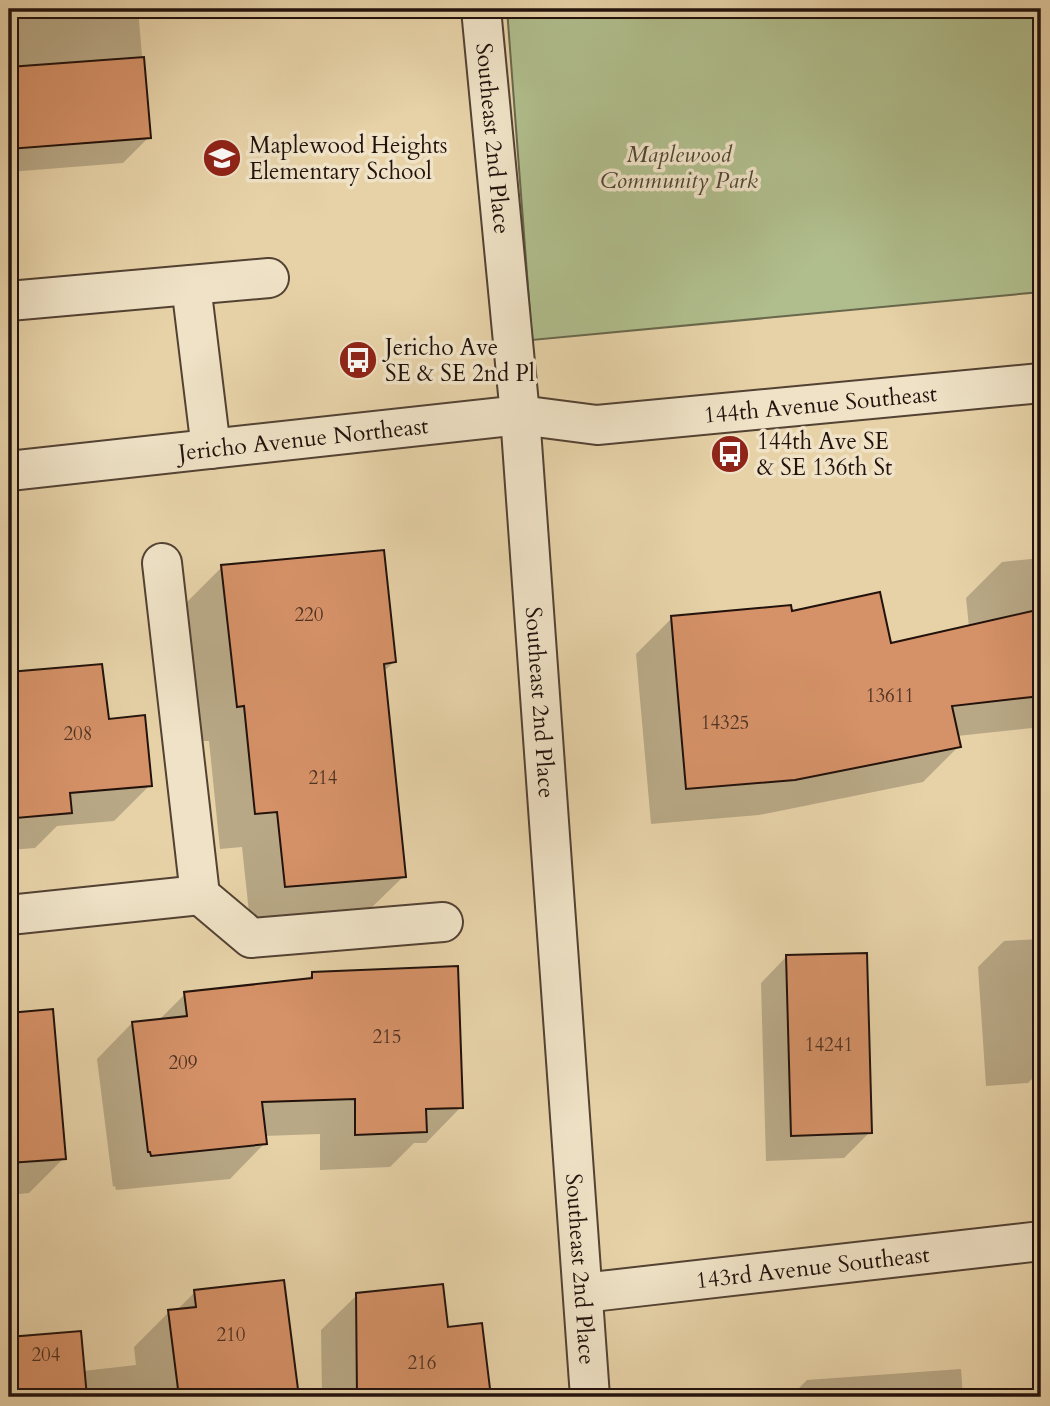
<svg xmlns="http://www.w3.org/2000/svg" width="1050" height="1406" viewBox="0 0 1050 1406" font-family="Cardo,serif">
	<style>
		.green { fill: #b0bd8c; stroke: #69684c; stroke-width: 2 }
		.shadow { fill: #0003 }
		.building { fill: #d59167; stroke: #22120c; stroke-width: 2 }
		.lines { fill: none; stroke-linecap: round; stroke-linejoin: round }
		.minor-casing { stroke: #534233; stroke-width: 42 }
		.minor { stroke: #efe2c6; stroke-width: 38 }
		.labels { text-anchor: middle; stroke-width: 7; stroke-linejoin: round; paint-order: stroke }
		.number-label { font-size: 19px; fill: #4f3223 }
		.street-label { font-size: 23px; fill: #22120c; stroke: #efe2c6 }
		.poi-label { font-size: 23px; fill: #22120c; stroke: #efe2c6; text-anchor: start }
		.park-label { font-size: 23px; font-style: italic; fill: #4d4532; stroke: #efe2c6 }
	</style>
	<rect width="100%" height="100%" fill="#e7d2a8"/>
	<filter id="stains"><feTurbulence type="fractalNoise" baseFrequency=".00286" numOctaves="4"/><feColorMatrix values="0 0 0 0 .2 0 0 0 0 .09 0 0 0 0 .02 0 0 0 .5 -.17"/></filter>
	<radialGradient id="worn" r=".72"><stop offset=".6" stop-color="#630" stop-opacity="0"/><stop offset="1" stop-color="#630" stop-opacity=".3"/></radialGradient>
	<path class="green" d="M 507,9 L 1041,9 L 1041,292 L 532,340 Z"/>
	<path class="shadow" d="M 9,9 L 138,9 L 149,137 L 123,163 L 9,172 Z
		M 1041,558 L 1041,727 L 957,736 L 959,746 L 923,782 L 759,815 L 651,824 L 636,654 L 672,618 L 790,613 L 890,645 L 969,627 L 966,598 L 1002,562 Z
		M 222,567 L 394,662 L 383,672 L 404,876 L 368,911 L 250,922 L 242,847 L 220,849 L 209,741 L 202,741 L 187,602 Z
		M 100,666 L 107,721 L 150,785 L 114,821 L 57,826 L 35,848 L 9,850 L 9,674 Z
		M 1041,939 L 1041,1070 L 1028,1083 L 986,1086 L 978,967 L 1004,941 Z
		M 786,957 L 870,1132 L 844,1158 L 766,1161 L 761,983 Z
		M 312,974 L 461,1107 L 426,1143 L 414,1143 L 390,1167 L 320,1170 L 320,1134 L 264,1136 L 265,1143 L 230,1179 L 116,1190 L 115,1186 L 113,1187 L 97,1059 L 132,1023 L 158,1021 L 185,994 L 306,981 Z
		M 52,1011 L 64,1158 L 29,1193 L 9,1195 L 9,1015 Z
		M 282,1282 L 297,1397 L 9,1397 L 9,1339 L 80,1333 L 83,1371 L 136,1365 L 134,1347 L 169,1312 L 176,1311 L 195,1292 Z
		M 357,1295 L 447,1329 L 480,1325 L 489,1397 L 322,1397 L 321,1330 Z
		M 961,1369 L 963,1397 L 790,1397 L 807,1380 Z"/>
	<path class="building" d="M 144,57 L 151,138 L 9,149 L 9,67 Z
		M 384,550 L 396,662 L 384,664 L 406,877 L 285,887 L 277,812 L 255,814 L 244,706 L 237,707 L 221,565 Z
		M 880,592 L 891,643 L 1041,609 L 1041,696 L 952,706 L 961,747 L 795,780 L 686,789 L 671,616 L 791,605 L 792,611 Z
		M 102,664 L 109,719 L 145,715 L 152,786 L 70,793 L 72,813 L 16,818 L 9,747 L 9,672 Z
		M 867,953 L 872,1133 L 791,1136 L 786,955 Z
		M 458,966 L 463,1108 L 426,1109 L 427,1132 L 355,1135 L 355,1099 L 262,1102 L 267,1144 L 151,1156 L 150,1152 L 148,1152 L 132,1022 L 187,1016 L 184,992 L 312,978 L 312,972 Z
		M 53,1009 L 66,1159 L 9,1163 L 9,1013 Z
		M 284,1280 L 299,1397 L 179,1397 L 168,1310 L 196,1307 L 194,1290 Z
		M 443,1284 L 448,1327 L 482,1323 L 491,1397 L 357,1397 L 356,1293 Z
		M 81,1331 L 87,1397 L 9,1397 L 9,1337 Z"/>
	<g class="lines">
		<g class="minor-casing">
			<g id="minor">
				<path id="s1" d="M 481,9 L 520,415 L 590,1397"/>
				<path d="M 191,285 L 211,449"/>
				<path d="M 9,301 L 269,278"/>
				<path id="s2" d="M 9,471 L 520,415 L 597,425 L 1041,383"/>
				<path d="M 162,563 L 200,895 L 251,938 L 443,922"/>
				<path d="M 9,915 L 200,895"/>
				<path id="s3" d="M 583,1293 L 1041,1241"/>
			</g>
		</g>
		<use href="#minor" class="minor"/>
	</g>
	<defs>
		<g id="school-disc" transform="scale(2.0125)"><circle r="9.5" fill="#8f2418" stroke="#efe2c6"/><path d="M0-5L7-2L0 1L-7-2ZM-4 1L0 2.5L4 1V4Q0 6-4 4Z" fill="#fff"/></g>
		<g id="bus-disc" transform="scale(2.0125)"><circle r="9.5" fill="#8f2418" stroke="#efe2c6"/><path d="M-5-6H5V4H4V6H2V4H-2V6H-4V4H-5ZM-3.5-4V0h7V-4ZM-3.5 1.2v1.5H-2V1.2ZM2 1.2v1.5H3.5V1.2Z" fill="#fff"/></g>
	</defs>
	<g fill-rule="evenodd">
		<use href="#school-disc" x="222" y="158"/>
		<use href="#bus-disc" x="358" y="360"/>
		<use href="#bus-disc" x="730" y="454"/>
	</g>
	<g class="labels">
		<g class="number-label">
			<text x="309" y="621">220</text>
			<text x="890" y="702">13611</text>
			<text x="725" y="729">14325</text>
			<text x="78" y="740">208</text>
			<text x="323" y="784">214</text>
			<text x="387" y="1043">215</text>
			<text x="829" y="1051">14241</text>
			<text x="183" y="1069">209</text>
			<text x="231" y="1341">210</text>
			<text x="46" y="1361">204</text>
			<text x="422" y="1369">216</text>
		</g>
		<g class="street-label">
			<text dy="8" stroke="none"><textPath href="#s1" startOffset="130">Southeast 2nd Place</textPath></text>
			<text dy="8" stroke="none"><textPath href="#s2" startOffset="816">144th Avenue Southeast</textPath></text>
			<text dy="8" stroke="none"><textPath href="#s2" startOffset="296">Jericho Avenue Northeast</textPath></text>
			<text dy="8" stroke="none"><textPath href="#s1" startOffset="696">Southeast 2nd Place</textPath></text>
			<text dy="8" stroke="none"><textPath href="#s3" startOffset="231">143rd Avenue Southeast</textPath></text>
			<text dy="8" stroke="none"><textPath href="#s1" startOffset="1264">Southeast 2nd Place</textPath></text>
		</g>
		<g class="poi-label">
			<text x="249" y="153">Maplewood Heights<tspan x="249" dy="26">Elementary School</tspan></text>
			<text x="385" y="355">Jericho Ave<tspan x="385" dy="26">SE &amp; SE 2nd Pl</tspan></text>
			<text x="757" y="449">144th Ave SE<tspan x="757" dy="26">&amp; SE 136th St</tspan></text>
		</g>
		<g class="park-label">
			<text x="679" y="162">Maplewood<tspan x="679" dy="26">Community Park</tspan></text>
		</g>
	</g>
	<rect width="1050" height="1406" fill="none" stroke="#e7d2a8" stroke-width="35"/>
	<rect x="10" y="10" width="1029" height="1385" fill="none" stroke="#22120c" stroke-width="3.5"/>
	<rect x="18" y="18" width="1015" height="1371" fill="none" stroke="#22120c" stroke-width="2"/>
	<rect width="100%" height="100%" filter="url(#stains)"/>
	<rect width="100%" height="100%" fill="url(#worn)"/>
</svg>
